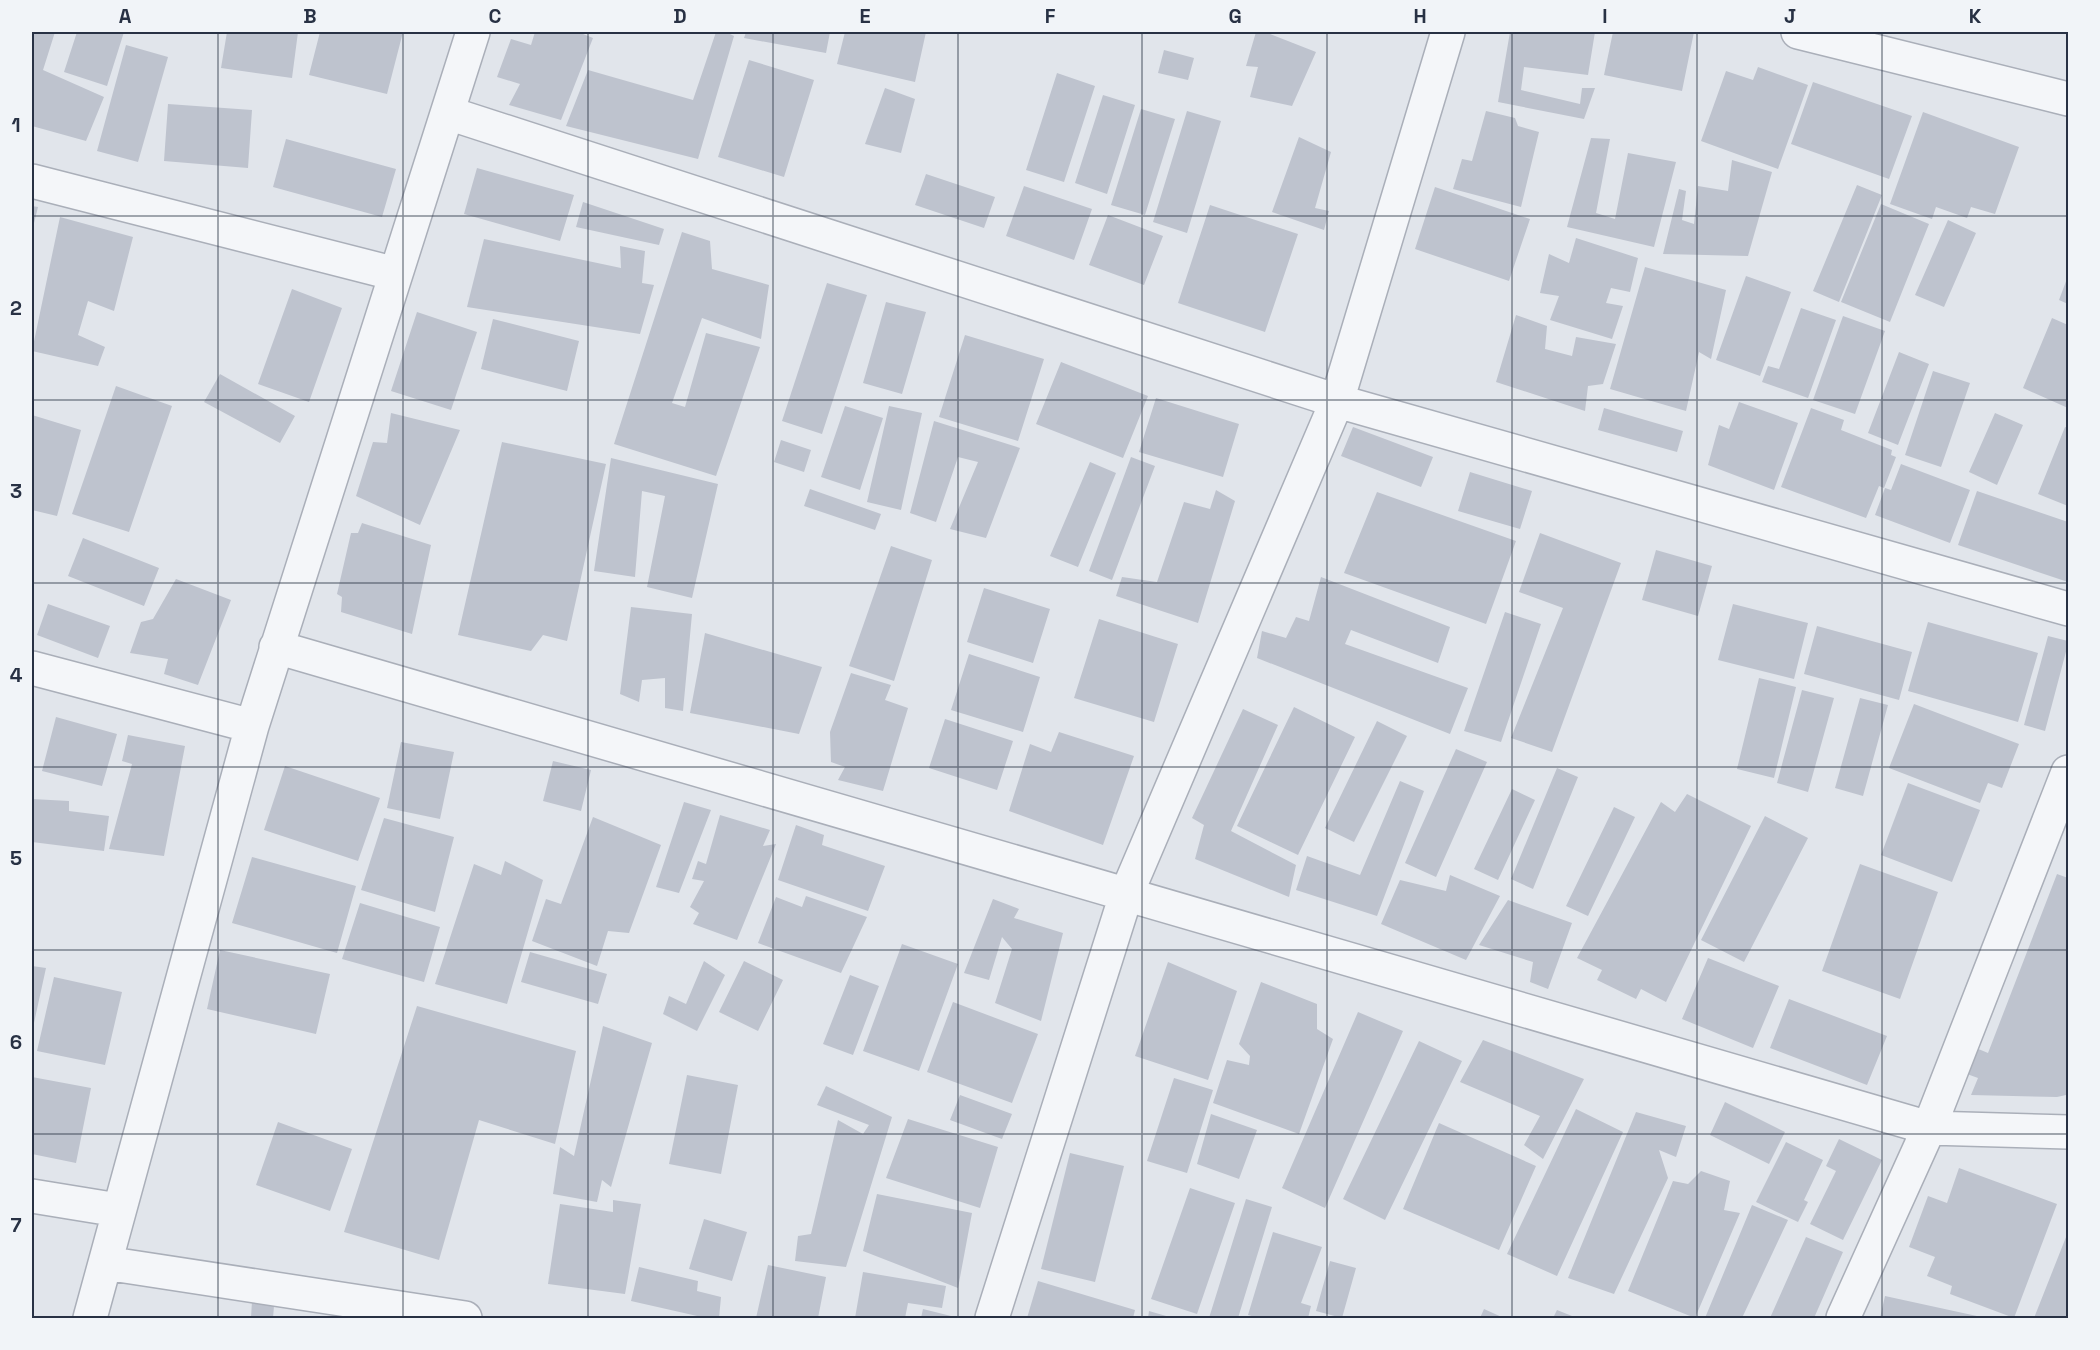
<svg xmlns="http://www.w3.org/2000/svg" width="2100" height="1350" viewBox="0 0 2100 1350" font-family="'Space Grotesk',sans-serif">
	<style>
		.building { fill: #bec3ce }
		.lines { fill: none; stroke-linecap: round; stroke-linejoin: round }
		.street-casing { stroke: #aaafb9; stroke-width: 36 }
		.street { stroke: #f4f6f9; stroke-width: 33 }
		.grid { fill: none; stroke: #283144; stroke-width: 1.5; stroke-opacity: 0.55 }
		.neatline { fill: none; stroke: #283144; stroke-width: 2 }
		.grid-label { font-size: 20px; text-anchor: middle; font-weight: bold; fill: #283144 }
	</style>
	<rect width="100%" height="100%" fill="#e1e5eb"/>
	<path class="building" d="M 32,32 L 55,32 L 43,70 L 104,97 L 86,141 L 32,126 Z
		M 77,32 L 124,32 L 107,86 L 64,72 Z
		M 227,32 L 298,32 L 292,78 L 221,68 Z
		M 320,32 L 403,32 L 387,94 L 309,75 Z
		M 535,32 L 578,32 L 593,38 L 561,120 L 509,105 L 520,84 L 497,77 L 511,39 L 531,45 Z
		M 716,32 L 726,32 L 734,36 L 698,159 L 566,126 L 588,70 L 693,100 Z
		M 746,32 L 830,32 L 826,53 L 744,38 Z
		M 845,32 L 926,32 L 915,82 L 837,64 Z
		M 1256,32 L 1265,32 L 1316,52 L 1292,106 L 1250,97 L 1258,67 L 1246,66 Z
		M 1510,32 L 1595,32 L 1588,75 L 1524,67 L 1521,90 L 1580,104 L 1582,88 L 1595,88 L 1584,119 L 1498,102 Z
		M 1613,32 L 1694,32 L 1682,91 L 1604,75 Z
		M 126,45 L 168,57 L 138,162 L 97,151 Z
		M 1164,50 L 1194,58 L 1188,80 L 1158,73 Z
		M 749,60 L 814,80 L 784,177 L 718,157 Z
		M 1758,67 L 1808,85 L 1778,169 L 1701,141 L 1726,71 L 1753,80 Z
		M 1057,73 L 1095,86 L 1064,182 L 1026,170 Z
		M 1813,82 L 1912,116 L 1889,179 L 1791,144 Z
		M 885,88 L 915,99 L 901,153 L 865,144 Z
		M 1103,95 L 1135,105 L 1107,194 L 1075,183 Z
		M 168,104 L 252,110 L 248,168 L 164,161 Z
		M 1141,109 L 1175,119 L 1145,215 L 1111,205 Z
		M 1187,111 L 1221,121 L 1187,233 L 1153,222 Z
		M 1486,111 L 1515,118 L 1518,126 L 1539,132 L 1521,207 L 1453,189 L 1462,159 L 1472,161 Z
		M 1923,112 L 2019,147 L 1995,214 L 1971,207 L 1967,218 L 1936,207 L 1932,219 L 1890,204 Z
		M 1299,137 L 1331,152 L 1315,208 L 1329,211 L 1324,230 L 1272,212 Z
		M 1591,138 L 1610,139 L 1596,213 L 1615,219 L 1628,153 L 1676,162 L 1654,247 L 1567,227 Z
		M 286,139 L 396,169 L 382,217 L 273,187 Z
		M 1732,160 L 1772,172 L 1748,256 L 1663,254 L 1679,189 L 1686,191 L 1682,220 L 1694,224 L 1698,186 L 1728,191 Z
		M 477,168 L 574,195 L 560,241 L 464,214 Z
		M 926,174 L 995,197 L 984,228 L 915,205 Z
		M 1857,185 L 1882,195 L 1839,302 L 1813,291 Z
		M 1024,186 L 1092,209 L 1074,260 L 1006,236 Z
		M 1435,187 L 1530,219 L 1509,281 L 1415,249 Z
		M 583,202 L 664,229 L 659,245 L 576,227 Z
		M 1881,204 L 1929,224 L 1890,322 L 1841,302 Z
		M 1210,205 L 1298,234 L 1265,332 L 1178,303 Z
		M 32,206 L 38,207 L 32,231 Z
		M 1108,215 L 1163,236 L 1144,285 L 1089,265 Z
		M 60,217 L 133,237 L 114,311 L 88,301 L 78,335 L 105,347 L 98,366 L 32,351 Z
		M 1948,220 L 1976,233 L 1944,307 L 1915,295 Z
		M 682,232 L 710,241 L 712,269 L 769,285 L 761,339 L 702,318 L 672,403 L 685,407 L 706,333 L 760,347 L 716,476 L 614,444 Z
		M 1576,238 L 1638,258 L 1630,292 L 1611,288 L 1606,303 L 1623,306 L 1612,339 L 1550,320 L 1559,296 L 1540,293 L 1549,254 L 1569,263 Z
		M 484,239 L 621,268 L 620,246 L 645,251 L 642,283 L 654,285 L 640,334 L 467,307 Z
		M 1645,267 L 1726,290 L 1711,359 L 1699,352 L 1686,411 L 1610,389 Z
		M 1746,276 L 1791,292 L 1760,376 L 1716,360 Z
		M 2068,276 L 2068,304 L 2059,300 Z
		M 827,283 L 867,295 L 822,434 L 782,421 Z
		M 292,289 L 342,308 L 309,402 L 258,384 Z
		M 886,302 L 926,312 L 902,394 L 863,383 Z
		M 1801,308 L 1836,320 L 1808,398 L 1762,382 L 1768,366 L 1779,369 Z
		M 417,312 L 477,332 L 451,410 L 391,391 Z
		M 1516,315 L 1547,326 L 1545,349 L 1572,356 L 1576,337 L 1616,344 L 1603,384 L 1588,386 L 1585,411 L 1496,382 Z
		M 1843,316 L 1885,331 L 1855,414 L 1813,400 Z
		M 2052,318 L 2068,325 L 2068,408 L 2023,388 Z
		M 493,319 L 579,341 L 567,391 L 481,369 Z
		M 965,335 L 1044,359 L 1018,441 L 939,417 Z
		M 1899,352 L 1929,364 L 1898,445 L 1868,433 Z
		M 1061,362 L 1148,396 L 1123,458 L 1036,424 Z
		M 1933,371 L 1970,383 L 1941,467 L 1905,455 Z
		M 220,374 L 295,416 L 280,443 L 204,402 Z
		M 116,386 L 172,406 L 129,532 L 72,514 Z
		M 1156,398 L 1239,424 L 1223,477 L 1139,452 Z
		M 1739,402 L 1798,423 L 1774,490 L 1708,465 L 1719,425 L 1729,429 Z
		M 845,406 L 883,418 L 860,490 L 821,477 Z
		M 889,406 L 922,413 L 901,510 L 867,502 Z
		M 1604,408 L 1683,431 L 1677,452 L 1598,430 Z
		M 1811,408 L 1844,420 L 1841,430 L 1892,450 L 1891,455 L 1896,457 L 1884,488 L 1879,486 L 1866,518 L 1781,487 Z
		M 391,413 L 460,430 L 420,525 L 356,496 L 373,442 L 387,443 Z
		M 1995,413 L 2023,425 L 1997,485 L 1969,472 Z
		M 32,415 L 81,430 L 57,516 L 32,510 Z
		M 934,421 L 1020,448 L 986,538 L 950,529 L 978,462 L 958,457 L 936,522 L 910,513 Z
		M 1353,427 L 1433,457 L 1421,487 L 1341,456 Z
		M 2065,427 L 2068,428 L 2068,506 L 2038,494 Z
		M 781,440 L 811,450 L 804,472 L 774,462 Z
		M 502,442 L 606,464 L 567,641 L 543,635 L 531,651 L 458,635 Z
		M 1131,457 L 1155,466 L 1112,580 L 1089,571 Z
		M 611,458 L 718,484 L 692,598 L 647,587 L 665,496 L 642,491 L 635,577 L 594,571 Z
		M 1090,462 L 1116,473 L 1078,567 L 1050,556 Z
		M 1901,464 L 1970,490 L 1950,543 L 1875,515 L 1885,488 L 1891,490 Z
		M 1470,472 L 1532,491 L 1520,529 L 1458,511 Z
		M 810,489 L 881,514 L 875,530 L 804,506 Z
		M 1216,490 L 1235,501 L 1198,623 L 1116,596 L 1122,577 L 1157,582 L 1184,502 L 1210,509 Z
		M 1977,491 L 2068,522 L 2068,582 L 1958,545 Z
		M 1377,492 L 1516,541 L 1486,624 L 1344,573 Z
		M 362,523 L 431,545 L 412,634 L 341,612 L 342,597 L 337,594 L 351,533 L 358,533 Z
		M 1540,533 L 1621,563 L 1552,752 L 1511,738 L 1563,608 L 1519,592 Z
		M 83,538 L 159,568 L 144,606 L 68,576 Z
		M 891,546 L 932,560 L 894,681 L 849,666 Z
		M 1656,550 L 1712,566 L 1698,616 L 1642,600 Z
		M 1321,577 L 1450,627 L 1438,663 L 1351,630 L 1345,644 L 1468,688 L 1450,734 L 1257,658 L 1262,631 L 1286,638 L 1296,617 L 1309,621 Z
		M 176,579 L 231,600 L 198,685 L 164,674 L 168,659 L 130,653 L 141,622 L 153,619 Z
		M 984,588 L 1050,609 L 1033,663 L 967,642 Z
		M 48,604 L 110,626 L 98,658 L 37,635 Z
		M 1733,604 L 1808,623 L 1794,679 L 1718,660 Z
		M 631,607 L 692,614 L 683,711 L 665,708 L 665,678 L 642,680 L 639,702 L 620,694 Z
		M 1505,612 L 1541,624 L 1501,742 L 1464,731 Z
		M 1099,619 L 1178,644 L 1154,722 L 1074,698 Z
		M 1928,622 L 2038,653 L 2018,722 L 1908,691 Z
		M 1817,626 L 1912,652 L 1899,700 L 1804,674 Z
		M 705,633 L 822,667 L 799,734 L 690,713 Z
		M 2048,636 L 2068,641 L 2068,644 L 2045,731 L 2024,725 Z
		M 969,654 L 1040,677 L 1023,732 L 951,710 Z
		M 851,673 L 891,685 L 885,700 L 908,708 L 883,791 L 838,780 L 845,767 L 831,762 L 830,732 Z
		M 1759,678 L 1796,687 L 1774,778 L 1737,769 Z
		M 1802,690 L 1834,698 L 1808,792 L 1777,783 Z
		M 1860,698 L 1888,705 L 1863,796 L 1835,788 Z
		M 1914,704 L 2019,744 L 2002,788 L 1988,783 L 1980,803 L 1889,768 Z
		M 1294,707 L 1355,737 L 1298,855 L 1237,826 Z
		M 1243,709 L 1278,725 L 1231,831 L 1296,865 L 1289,897 L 1195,859 L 1204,825 L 1192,818 Z
		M 56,717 L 117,734 L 102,786 L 42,771 Z
		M 945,719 L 1013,741 L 997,790 L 929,768 Z
		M 1377,721 L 1407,736 L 1354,842 L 1325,828 Z
		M 1059,732 L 1134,756 L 1103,845 L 1009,811 L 1030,744 L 1051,752 Z
		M 128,735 L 185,746 L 164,856 L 109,849 L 132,764 L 122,761 Z
		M 401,742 L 454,752 L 440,819 L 387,808 Z
		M 1456,749 L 1487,762 L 1436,877 L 1405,863 Z
		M 553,761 L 591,770 L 581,811 L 543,801 Z
		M 285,766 L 380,798 L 358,861 L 264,830 Z
		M 1557,768 L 1578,777 L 1533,889 L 1511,879 Z
		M 1400,781 L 1424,791 L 1377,916 L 1296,890 L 1307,856 L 1360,875 Z
		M 1908,783 L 1980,810 L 1952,882 L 1881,855 Z
		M 1512,789 L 1535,800 L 1498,880 L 1474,869 Z
		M 1687,794 L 1751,826 L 1666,1002 L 1641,989 L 1636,999 L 1597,980 L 1602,970 L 1577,958 L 1661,802 L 1675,812 Z
		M 32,799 L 69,801 L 69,811 L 109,816 L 104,851 L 32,842 Z
		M 684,802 L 711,810 L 679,893 L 656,887 Z
		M 1614,807 L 1635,817 L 1588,916 L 1566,906 Z
		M 720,815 L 770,830 L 763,846 L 776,844 L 737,940 L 693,924 L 699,913 L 690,907 L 704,881 L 692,879 L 698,861 L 706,864 Z
		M 1765,816 L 1808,838 L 1744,962 L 1701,940 Z
		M 593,817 L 661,845 L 629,933 L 608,931 L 597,966 L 532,941 L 546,899 L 561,904 Z
		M 384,818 L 454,837 L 435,912 L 361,890 Z
		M 796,825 L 824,835 L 822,845 L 885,866 L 868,911 L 778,880 Z
		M 252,857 L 356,886 L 337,953 L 232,923 Z
		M 505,861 L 543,880 L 507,1004 L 435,984 L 474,864 L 501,875 Z
		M 1860,864 L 1938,892 L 1900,999 L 1822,971 Z
		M 2057,874 L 2068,878 L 2068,1088 L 2066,1095 L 2057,1097 L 1971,1095 L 1978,1078 L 1967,1074 L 1976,1048 L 1988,1053 Z
		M 1450,875 L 1500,896 L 1466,960 L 1381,924 L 1400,880 L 1446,891 Z
		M 806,896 L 867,917 L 841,973 L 758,943 L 776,897 L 802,907 Z
		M 993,899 L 1019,909 L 1014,918 L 1063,933 L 1041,1021 L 995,1003 L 1012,949 L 1002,937 L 989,980 L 964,973 Z
		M 1508,900 L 1572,923 L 1548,989 L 1530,982 L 1533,962 L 1479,945 Z
		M 360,903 L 440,927 L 424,982 L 342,959 Z
		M 902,944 L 958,964 L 919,1071 L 863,1051 Z
		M 220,950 L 330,974 L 316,1034 L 207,1009 Z
		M 530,952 L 607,974 L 598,1004 L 521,982 Z
		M 1708,958 L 1779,986 L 1753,1048 L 1682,1019 Z
		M 704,961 L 725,975 L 697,1031 L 663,1014 L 669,996 L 686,1004 Z
		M 744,961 L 783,980 L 758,1031 L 719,1012 Z
		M 1168,962 L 1237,991 L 1208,1080 L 1135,1056 Z
		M 32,966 L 46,968 L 32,1032 Z
		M 850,975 L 879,986 L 853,1055 L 823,1044 Z
		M 54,977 L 122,992 L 105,1065 L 37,1051 Z
		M 1261,982 L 1317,1004 L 1317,1029 L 1333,1039 L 1299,1134 L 1213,1103 L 1227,1060 L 1249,1065 L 1250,1056 L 1239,1044 Z
		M 1789,999 L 1887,1036 L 1867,1085 L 1770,1048 Z
		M 953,1002 L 1038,1034 L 1012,1103 L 927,1072 Z
		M 417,1006 L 576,1051 L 555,1144 L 479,1120 L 439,1260 L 344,1232 Z
		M 1358,1012 L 1403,1031 L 1325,1208 L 1282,1188 Z
		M 603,1026 L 652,1043 L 611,1187 L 602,1180 L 597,1202 L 553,1194 L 560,1147 L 574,1156 Z
		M 1483,1040 L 1584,1079 L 1543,1159 L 1524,1145 L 1540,1116 L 1460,1082 Z
		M 1419,1041 L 1462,1061 L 1385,1220 L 1343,1199 Z
		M 687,1075 L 738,1085 L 721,1174 L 669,1164 Z
		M 32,1077 L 91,1088 L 76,1163 L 32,1154 Z
		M 1174,1078 L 1213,1090 L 1187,1173 L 1147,1161 Z
		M 826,1086 L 892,1117 L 846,1267 L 795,1261 L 798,1236 L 811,1234 L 838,1120 L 863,1134 L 869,1125 L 817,1105 Z
		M 960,1095 L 1012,1114 L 1002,1139 L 950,1120 Z
		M 1725,1102 L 1785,1132 L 1769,1164 L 1710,1135 Z
		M 1576,1109 L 1623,1132 L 1557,1276 L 1507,1254 Z
		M 1636,1112 L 1686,1126 L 1676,1157 L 1659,1150 L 1668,1178 L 1614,1294 L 1568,1278 Z
		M 1211,1114 L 1257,1130 L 1239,1179 L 1197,1164 Z
		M 908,1119 L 998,1147 L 980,1208 L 886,1178 Z
		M 278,1122 L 352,1149 L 330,1211 L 256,1185 Z
		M 1439,1123 L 1536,1166 L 1499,1250 L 1403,1209 Z
		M 1839,1139 L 1882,1160 L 1843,1240 L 1810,1224 L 1836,1171 L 1826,1166 Z
		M 1786,1142 L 1823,1160 L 1804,1200 L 1808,1202 L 1798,1222 L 1756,1202 Z
		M 1070,1153 L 1124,1166 L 1095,1282 L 1041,1269 Z
		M 1959,1168 L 2057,1204 L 2014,1318 L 1950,1294 L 1952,1286 L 1927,1276 L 1935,1257 L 1909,1247 L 1928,1196 L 1947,1203 Z
		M 1701,1171 L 1730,1181 L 1724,1210 L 1740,1213 L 1695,1318 L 1628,1291 L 1673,1181 L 1688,1184 Z
		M 1190,1188 L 1235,1203 L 1197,1314 L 1151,1299 Z
		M 877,1194 L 972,1213 L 958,1288 L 863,1251 Z
		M 1246,1199 L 1272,1207 L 1238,1318 L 1209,1318 Z
		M 613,1200 L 641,1204 L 625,1294 L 548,1284 L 560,1204 L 613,1212 Z
		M 1752,1205 L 1788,1220 L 1742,1318 L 1705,1318 Z
		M 704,1219 L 747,1232 L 732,1281 L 689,1269 Z
		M 1273,1232 L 1322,1247 L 1301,1303 L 1311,1306 L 1308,1318 L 1259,1318 L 1248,1315 Z
		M 2068,1232 L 2068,1318 L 2034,1318 Z
		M 1806,1237 L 1843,1252 L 1814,1318 L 1770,1318 Z
		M 1330,1261 L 1356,1268 L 1342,1318 L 1316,1311 Z
		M 768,1265 L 826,1277 L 818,1318 L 756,1318 Z
		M 639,1267 L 698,1281 L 697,1291 L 721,1297 L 719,1318 L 706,1318 L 631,1301 Z
		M 863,1272 L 946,1286 L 942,1308 L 908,1303 L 905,1318 L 855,1318 Z
		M 1038,1281 L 1135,1310 L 1133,1318 L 1027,1318 Z
		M 1885,1296 L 1986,1318 L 1880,1318 Z
		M 252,1301 L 274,1306 L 273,1318 L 251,1318 Z
		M 923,1309 L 959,1318 L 921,1318 Z
		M 1484,1309 L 1504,1318 L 1480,1318 Z
		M 1557,1310 L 1577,1318 L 1553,1318 Z
		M 1149,1311 L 1173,1318 L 1148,1318 Z"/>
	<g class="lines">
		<g class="street-casing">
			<path id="street" d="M 1798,32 L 2068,99
				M 448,113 L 1337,401 L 2068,609
				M 32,181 L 396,274
				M 276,647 L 1929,1128 L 2068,1132
				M 32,668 L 252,726
				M 32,1196 L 118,1210
				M 105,1263 L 465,1318
				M 90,1318 L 252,726 L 473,32
				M 992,1318 L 1126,895 L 1337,401 L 1448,32
				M 1843,1318 L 1929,1128 L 2068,772"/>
		</g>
		<use href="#street" class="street"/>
	</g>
	<path class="grid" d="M 218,32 L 218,1318M 403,32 L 403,1318M 588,32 L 588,1318M 773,32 L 773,1318M 958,32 L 958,1318M 1142,32 L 1142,1318M 1327,32 L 1327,1318M 1512,32 L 1512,1318M 1697,32 L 1697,1318M 1882,32 L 1882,1318M 32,216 L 2068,216M 32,400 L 2068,400M 32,583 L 2068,583M 32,767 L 2068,767M 32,950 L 2068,950M 32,1134 L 2068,1134"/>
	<rect width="2100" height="1350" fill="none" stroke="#f1f4f8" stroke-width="66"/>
	<rect x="33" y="33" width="2034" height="1284" class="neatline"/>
	<g class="grid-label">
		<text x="125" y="23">A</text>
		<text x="310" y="23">B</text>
		<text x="495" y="23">C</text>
		<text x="680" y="23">D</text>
		<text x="865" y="23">E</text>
		<text x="1050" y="23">F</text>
		<text x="1235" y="23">G</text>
		<text x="1420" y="23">H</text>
		<text x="1605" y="23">I</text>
		<text x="1790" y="23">J</text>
		<text x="1975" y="23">K</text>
		<text x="16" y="132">1</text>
		<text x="16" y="315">2</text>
		<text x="16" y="498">3</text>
		<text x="16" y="682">4</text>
		<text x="16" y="865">5</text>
		<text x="16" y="1049">6</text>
		<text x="16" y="1232">7</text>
	</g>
</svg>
